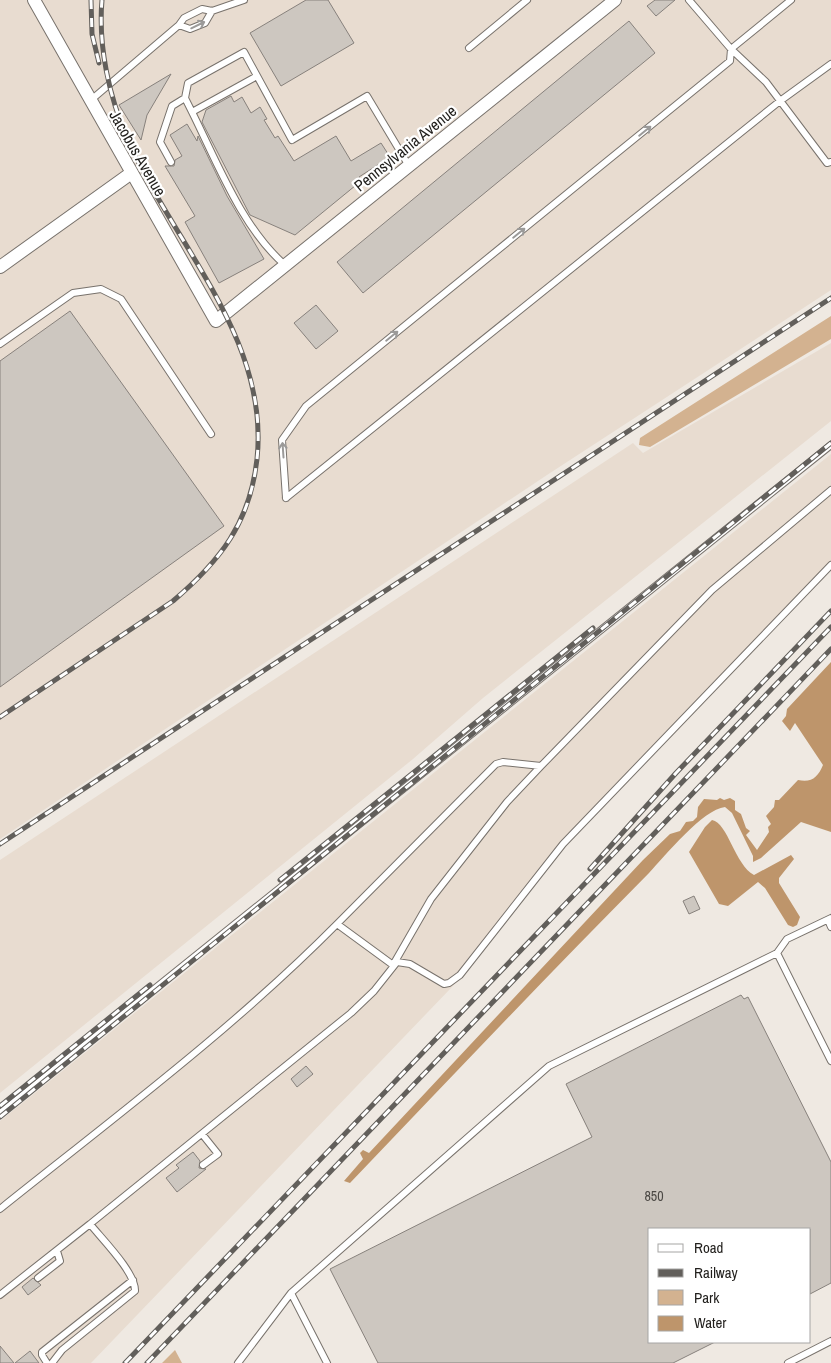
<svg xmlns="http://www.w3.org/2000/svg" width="831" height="1363" viewBox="0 0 831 1363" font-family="'Archivo Narrow',sans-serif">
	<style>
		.built { fill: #e8dcd0 }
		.green { fill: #d3b290 }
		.water { fill: #be956b }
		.building { fill: #cdc7c0; stroke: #87817c }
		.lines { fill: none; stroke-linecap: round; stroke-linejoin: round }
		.service-casing { stroke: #78726c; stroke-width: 8 }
		.minor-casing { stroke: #78726c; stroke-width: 14 }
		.service { stroke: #fff; stroke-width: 6 }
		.minor { stroke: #fff; stroke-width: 12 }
		.rail-casing { stroke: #625f5b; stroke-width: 5 }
		.rail { stroke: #fff; stroke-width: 3; stroke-dasharray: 9; stroke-linecap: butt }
		.oneway { stroke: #9b9a99 }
		.labels { text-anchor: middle; stroke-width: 4.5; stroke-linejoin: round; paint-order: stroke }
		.number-label { font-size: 14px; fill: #4c4945 }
		.street-label { font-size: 16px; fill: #211f1c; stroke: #fff }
	</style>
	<rect width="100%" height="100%" fill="#efe9e2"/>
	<path class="built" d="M 0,0 L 831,0 L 831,290 L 547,475 L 0,839 Z
		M 831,343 L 831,421 L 483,698 L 413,759 L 0,1093 L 0,860 L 633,443 L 643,453 Z
		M 831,454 L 831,568 L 549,863 L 471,966 L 451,988 L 91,1363 L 0,1363 L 0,1121 Z"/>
	<path class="green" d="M 831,316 L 831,339 L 650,447 L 639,445 L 640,438 Z
		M 175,1350 L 182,1363 L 162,1363 Z"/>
	<path class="water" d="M 831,662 L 831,832 L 801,822 L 761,858 L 753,862 L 753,856 L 732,813 L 725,807 C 703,809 665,856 649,873 C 548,975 449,1079 350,1183 L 344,1181 L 363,1159 L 360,1153 L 363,1150 L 369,1153 L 643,860 L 670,834 L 680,831 L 686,822 L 693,821 L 697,817 L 698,807 L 704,799 L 717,800 L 720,798 L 724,800 L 730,798 L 735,801 L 735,810 L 741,814 L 746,828 L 750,831 L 746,835 L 757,850 L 769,832 L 768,827 L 771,824 L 766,816 L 774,807 L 775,800 L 779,800 L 798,780 C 812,783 818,777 823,765 L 795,723 L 790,731 L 782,721 L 786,716 L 787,709 Z
		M 712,820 C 728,823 735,865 754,875 L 791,855 L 794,859 L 779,878 L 779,883 L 800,917 L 797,925 L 793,927 L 788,925 L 765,888 L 758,882 L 728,906 L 719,904 L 689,852 L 705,827 Z"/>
	<path class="building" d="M 306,0 L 328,0 L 354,43 L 281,86 L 250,33 Z
		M 655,0 L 675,0 L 656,16 L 647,6 Z
		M 629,21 L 655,53 L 363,293 L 337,262 Z
		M 171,74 L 147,115 L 141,140 L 119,105 Z
		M 231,96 L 234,102 L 242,97 L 251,113 L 260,107 L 267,119 L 264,120 L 275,138 L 278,136 L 294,161 L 336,136 L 351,161 L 381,143 L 390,157 L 359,177 L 361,181 L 295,235 L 250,215 L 202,122 L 206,110 Z
		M 187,124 L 197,141 L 198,136 L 227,196 L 264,259 L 219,283 L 185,222 L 195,216 L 165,166 L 174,166 L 175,160 L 182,156 L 170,135 Z
		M 316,305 L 338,331 L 316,349 L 294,323 Z
		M 70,311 L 224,526 L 0,687 L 0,361 Z
		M 694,896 L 700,909 L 689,914 L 683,901 Z
		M 741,995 L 744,999 L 748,997 L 831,1162 L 831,1283 L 810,1294 L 810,1229 L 650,1229 L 650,1342 L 715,1342 L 673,1363 L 378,1363 L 330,1269 L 592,1137 L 566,1084 Z
		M 306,1066 L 313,1074 L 297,1087 L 291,1079 Z
		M 193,1152 L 200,1161 L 199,1168 L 206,1169 L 177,1192 L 166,1178 L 179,1168 L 176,1165 Z
		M 33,1278 L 41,1285 L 28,1295 L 22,1287 Z
		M 0,1346 L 14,1363 L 0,1363 Z
		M 30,1351 L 39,1363 L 15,1363 Z"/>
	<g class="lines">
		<g class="service-casing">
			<path id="service" d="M 689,0 L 731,49 L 791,0
				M 179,25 L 190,29 L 205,23 L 212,11
				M 469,48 L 527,0
				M 731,49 L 766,82 L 827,163 L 831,162
				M 257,76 L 192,112 L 185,98 L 188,83 L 244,52 L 292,140 L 367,96 L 409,166
				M 91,100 L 179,25 L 184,18 L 202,9 L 212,11 L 244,0
				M 192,112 C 217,162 242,228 285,265
				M 171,162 L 160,142 L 172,106 L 185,98
				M 0,344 L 73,293 L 101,289 L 121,299 L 211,434
				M 286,498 L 780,101 L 831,64
				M 286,498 L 282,440 L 306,406 L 730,61 L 731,49
				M 541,766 L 712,590 L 831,490
				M 828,920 L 831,927
				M 777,953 L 787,939 L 831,918
				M 0,1113 L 831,445
				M 202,1134 L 218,1154 L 203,1165
				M 0,1209 C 115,1117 233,1029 337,924 L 393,965 L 431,899 L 507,802 L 541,766 L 503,762 L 496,764 L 337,924
				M 38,1278 L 60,1261 L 57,1251
				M 0,1295 L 90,1224
				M 47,1363 L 42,1355 L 42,1352 L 133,1280
				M 52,1363 L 62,1350 L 135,1291 C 136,1273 102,1239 90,1224 L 351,1013 L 374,991 L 397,962 L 410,964 L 444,984 L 449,983 L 460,975 L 563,844 L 831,565
				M 238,1363 L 291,1293
				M 327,1363 L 291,1293 L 549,1066 L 777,953 L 831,1061
				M 788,1363 L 831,1341"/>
		</g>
		<g class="minor-casing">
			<path id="minor" d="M 34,0 L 216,321 L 615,0
				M 0,267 L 130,174"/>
		</g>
		<use href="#service" class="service"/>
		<use href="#minor" class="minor"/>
		<g class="rail-casing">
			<path id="rail" d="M 91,0 L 92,34 L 99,63
				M 0,717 L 173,601 C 220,561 250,523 257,459 C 270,338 173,244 128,140 C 109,97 98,46 102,0
				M 0,844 L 831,298
				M 590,869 L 676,773 L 831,611
				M 280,880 L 593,628
				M 0,1106 L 150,985
				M 0,1117 L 831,443
				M 125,1363 L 831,627
				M 147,1363 L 831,649"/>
		</g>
		<use href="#rail" class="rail"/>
	</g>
	<defs><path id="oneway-shaft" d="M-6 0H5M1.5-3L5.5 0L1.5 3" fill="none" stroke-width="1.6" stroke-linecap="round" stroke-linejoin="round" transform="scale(1.25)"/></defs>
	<g class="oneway">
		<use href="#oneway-shaft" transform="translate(198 25) rotate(-26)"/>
		<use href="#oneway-shaft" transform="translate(645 131) rotate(-39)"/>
		<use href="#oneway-shaft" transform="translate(519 233) rotate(-39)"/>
		<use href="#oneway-shaft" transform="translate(392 336) rotate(-39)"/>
		<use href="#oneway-shaft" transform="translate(283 450) rotate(-94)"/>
	</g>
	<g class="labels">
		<g class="number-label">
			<text x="654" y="1201">850</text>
		</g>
		<g class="street-label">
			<text transform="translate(405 148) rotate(-39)" y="6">Pennsylvania Avenue</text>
			<text transform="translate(138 153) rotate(60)" y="6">Jacobus Avenue</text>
		</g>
	</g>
	<rect x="648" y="1228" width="162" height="115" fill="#ffffff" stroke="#a6a5a4"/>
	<rect x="658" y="1244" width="25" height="8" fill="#ffffff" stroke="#a6a5a4"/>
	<text x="694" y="1253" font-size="15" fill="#211f1c">Road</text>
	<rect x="658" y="1269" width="25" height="8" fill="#625f5b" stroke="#a6a5a4"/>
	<text x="694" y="1278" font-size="15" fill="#211f1c">Railway</text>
	<rect x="658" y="1290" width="25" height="15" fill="#d3b290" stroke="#a6a5a4"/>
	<text x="694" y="1303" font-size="15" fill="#211f1c">Park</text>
	<rect x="658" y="1316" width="25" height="15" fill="#be956b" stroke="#a6a5a4"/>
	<text x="694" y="1328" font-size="15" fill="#211f1c">Water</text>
</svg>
